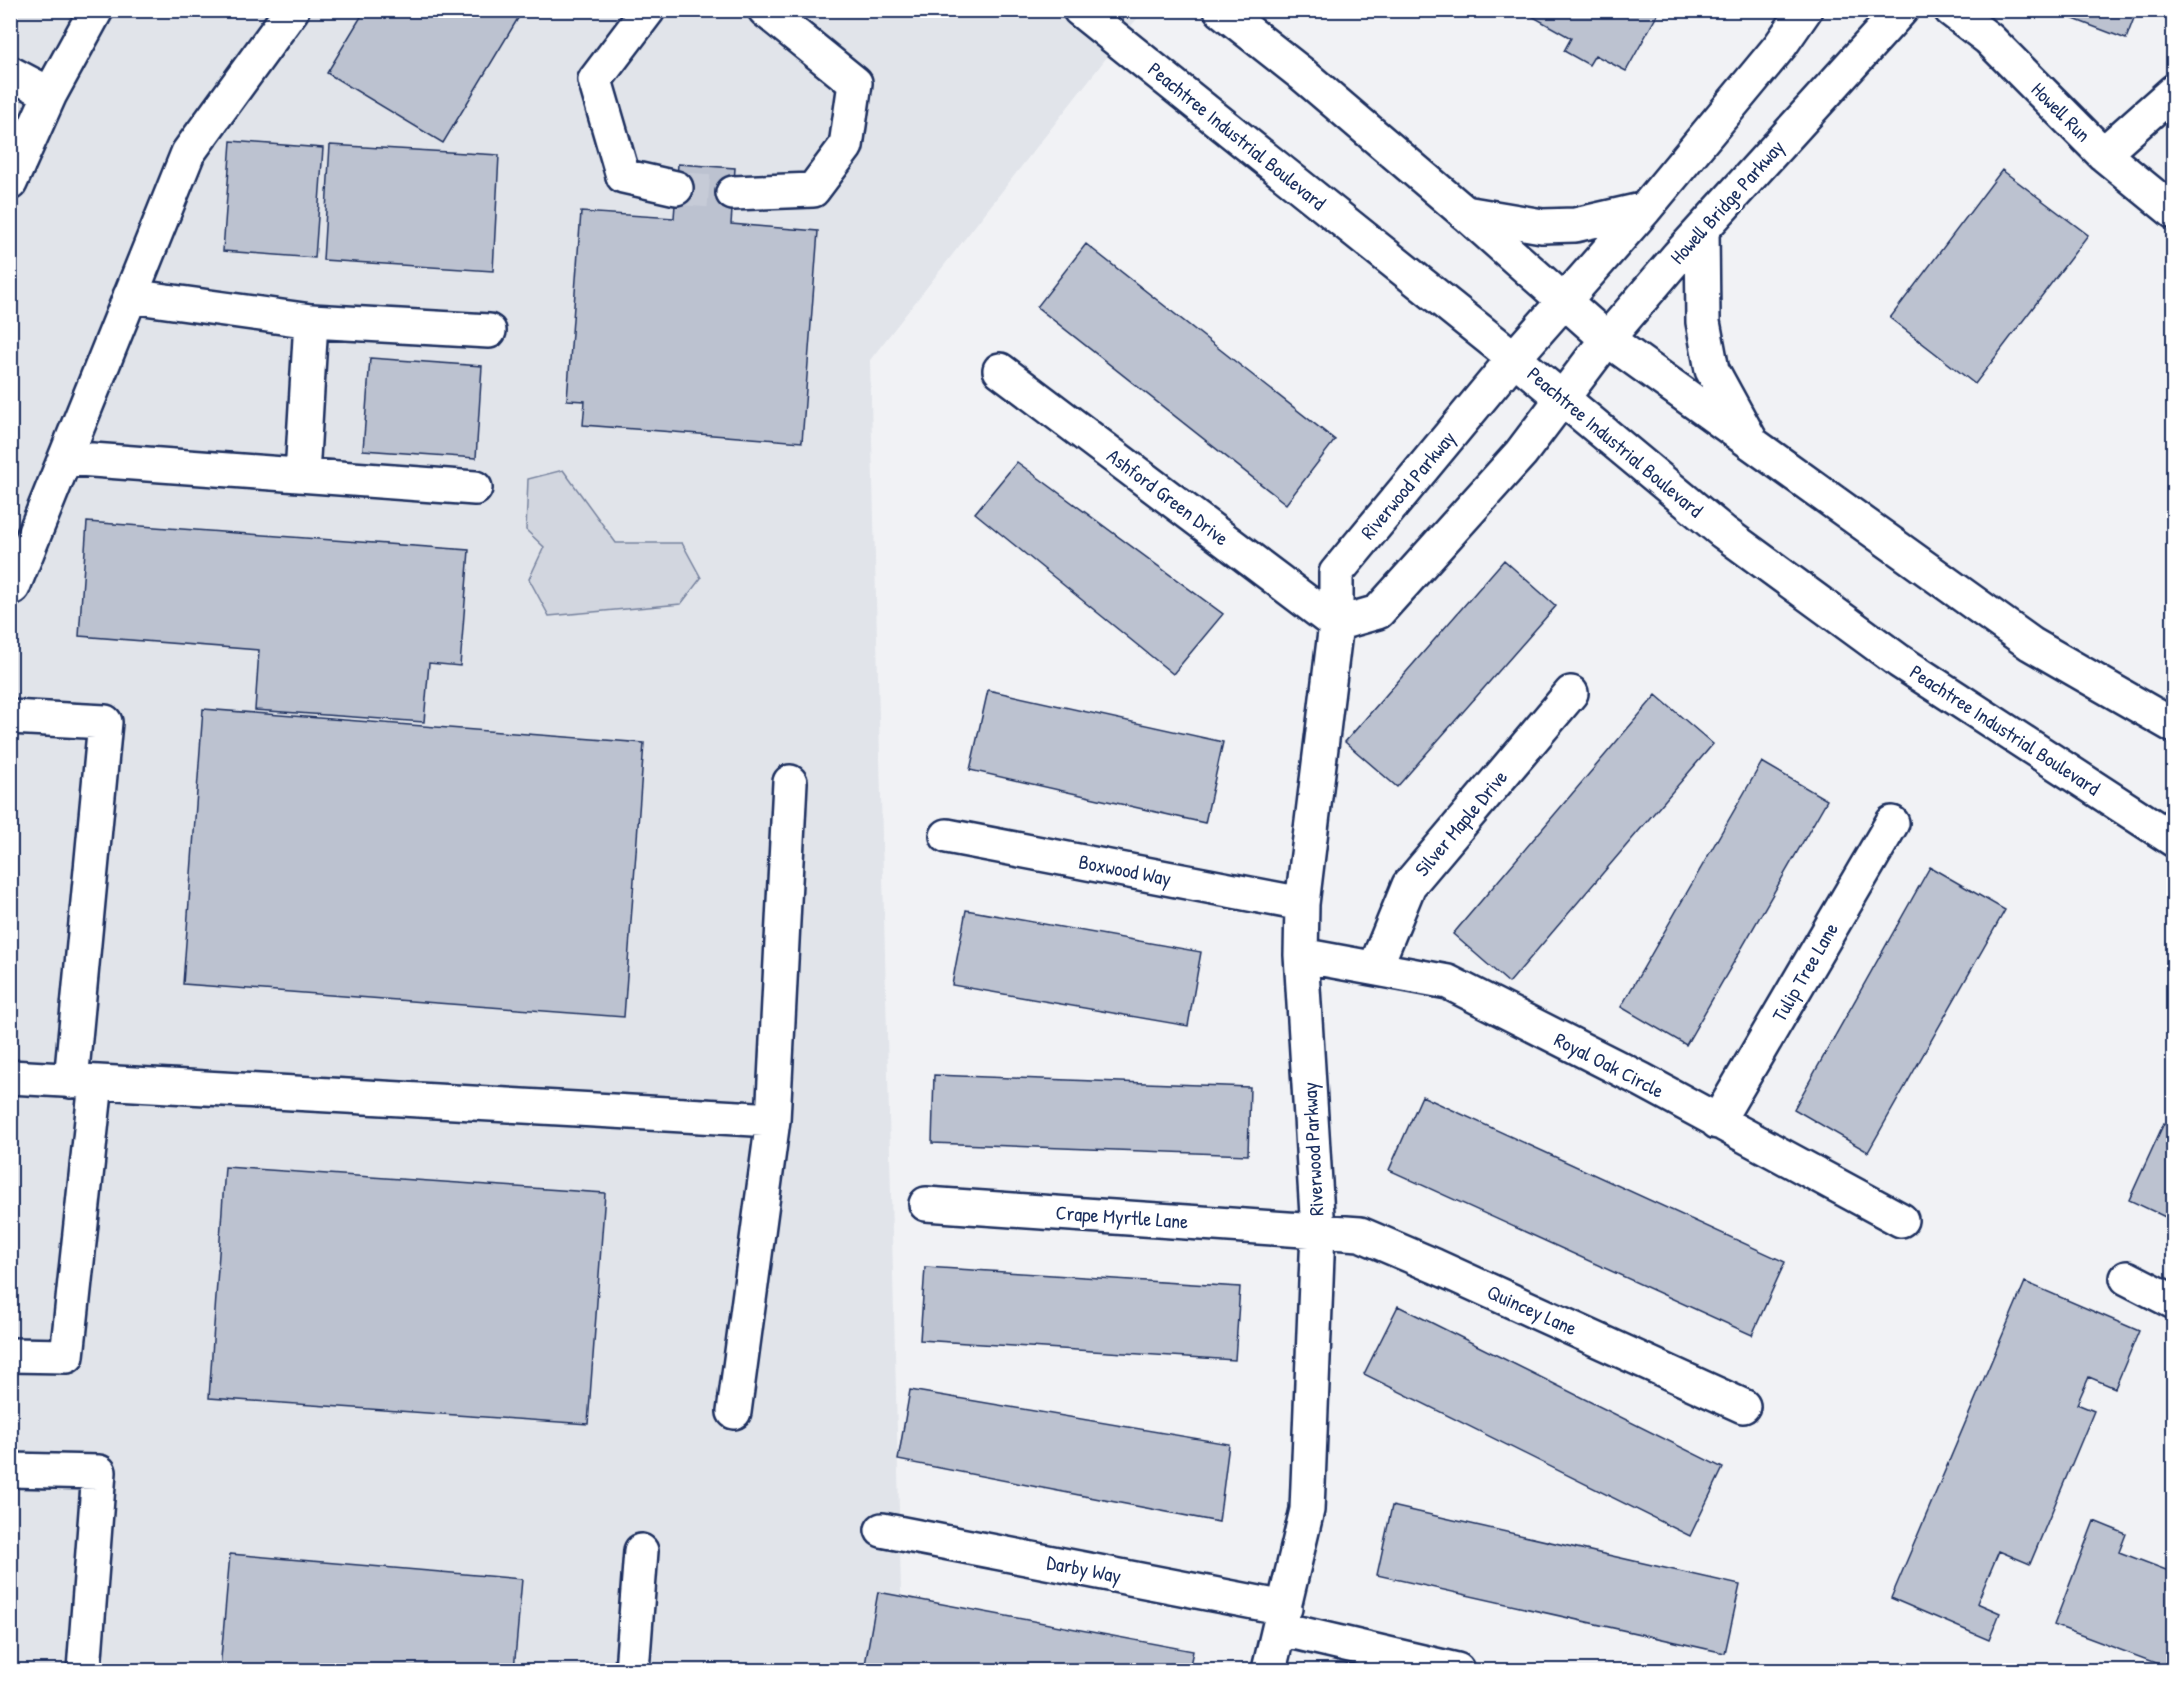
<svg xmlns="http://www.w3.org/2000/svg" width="2184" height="1681" viewBox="0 0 2184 1681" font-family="'Patrick Hand',sans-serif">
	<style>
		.built { fill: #e1e4ea }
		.green { fill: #d2d6df; stroke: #76829e; stroke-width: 1.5 }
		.water { fill: #a8b0c2; stroke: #707c9a; stroke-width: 1.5 }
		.building { fill: #bcc2d0; stroke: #1b2f5e; stroke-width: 1.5 }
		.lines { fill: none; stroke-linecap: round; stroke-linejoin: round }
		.minor-tunnel { stroke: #c6cbd7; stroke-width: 33; stroke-dasharray: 33 16; stroke-linecap: butt }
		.minor-casing { stroke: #1b2f5e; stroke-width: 38 }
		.highway-casing { stroke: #1b2f5e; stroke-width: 38 }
		.minor { stroke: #fff; stroke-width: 33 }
		.highway { stroke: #fff; stroke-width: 33 }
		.labels { text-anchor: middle; stroke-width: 5; stroke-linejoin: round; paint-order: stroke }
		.street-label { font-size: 20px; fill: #1b2f5e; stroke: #fff }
	</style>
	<rect width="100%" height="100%" fill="#f1f2f5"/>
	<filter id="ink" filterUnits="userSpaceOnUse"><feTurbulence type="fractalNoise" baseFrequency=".0167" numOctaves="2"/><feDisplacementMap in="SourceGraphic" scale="12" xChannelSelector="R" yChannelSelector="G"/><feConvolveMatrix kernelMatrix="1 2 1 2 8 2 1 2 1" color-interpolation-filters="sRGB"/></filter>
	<g filter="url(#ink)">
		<path class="built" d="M 11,11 L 1143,11 L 870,360 L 903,1670 L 11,1670 Z"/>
		<path class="green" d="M 563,470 L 616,543 L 682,543 L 701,578 L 681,604 L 549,616 L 529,579 L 544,547 L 526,530 L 528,479 Z"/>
		<path class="water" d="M 2173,456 L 2173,495 L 2168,489 L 2170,461 Z"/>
		<path class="building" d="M 365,10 L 523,10 L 443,143 L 327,73 Z
			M 1521,10 L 1660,10 L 1626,71 L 1595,55 L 1589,65 L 1564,51 L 1571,38 Z
			M 2050,10 L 2137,10 L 2126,39 Z
			M 231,141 L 323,148 L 315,258 L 223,251 Z
			M 330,145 L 499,155 L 493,271 L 323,260 Z
			M 678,164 L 735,168 L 731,224 L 818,231 L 802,442 L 583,425 L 585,401 L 567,400 L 581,212 L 674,218 Z
			M 2002,170 L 2088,235 L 1975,384 L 1890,318 Z
			M 1086,244 L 1335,440 L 1286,504 L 1037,307 Z
			M 370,358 L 482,366 L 476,458 L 363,450 Z
			M 1017,462 L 1223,614 L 1173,674 L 975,513 Z
			M 87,522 L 469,550 L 460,666 L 429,663 L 424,722 L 255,710 L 259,650 L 79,636 Z
			M 1504,560 L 1556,606 L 1397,787 L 1345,742 Z
			M 988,690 L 1223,742 L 1205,823 L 970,770 Z
			M 1656,695 L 1713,744 L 1509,983 L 1453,934 Z
			M 203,709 L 644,743 L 624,1017 L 183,984 Z
			M 1762,762 L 1827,800 L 1686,1045 L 1621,1007 Z
			M 1930,867 L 2005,910 L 1868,1152 L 1794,1109 Z
			M 966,910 L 1201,952 L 1188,1026 L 952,985 Z
			M 934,1075 L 1250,1087 L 1248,1155 L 932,1143 Z
			M 1422,1096 L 1785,1262 L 1752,1335 L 1389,1170 Z
			M 2164,1123 L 2174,1127 L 2174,1221 L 2129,1200 Z
			M 225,1167 L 605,1193 L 588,1424 L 209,1398 Z
			M 925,1267 L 1240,1287 L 1235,1360 L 920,1340 Z
			M 2025,1282 L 2139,1331 L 2115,1388 L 2089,1377 L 2077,1404 L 2094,1411 L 2030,1564 L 1999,1551 L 1977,1603 L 2000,1613 L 1989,1640 L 1891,1598 Z
			M 1398,1306 L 1723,1468 L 1690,1536 L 1364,1374 Z
			M 910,1390 L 1229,1444 L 1219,1522 L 898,1460 Z
			M 1392,1506 L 1740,1585 L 1725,1653 L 1377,1575 Z
			M 2094,1521 L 2126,1534 L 2119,1552 L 2174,1573 L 2174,1670 L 2054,1625 Z
			M 230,1554 L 522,1579 L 514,1670 L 220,1670 Z
			M 878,1592 L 1193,1651 L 1189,1670 L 864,1670 Z"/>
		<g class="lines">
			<path class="minor-tunnel" d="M 676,188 L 733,193"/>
			<g class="minor-casing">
				<path id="minor" d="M 648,10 L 595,80 L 623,176 L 676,188
					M 1951,10 L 1989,39 L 2103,154 L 2174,212
					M 10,73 L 50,94
					M 2103,154 L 2174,91
					M 10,183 L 50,94 L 96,10
					M 733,193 L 813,190 L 846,146 L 855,83 L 765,10
					M 1465,213 L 1542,226 L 1575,225 L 1645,209
					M 1702,230 L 1703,322 L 1712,370 L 1752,443
					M 130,296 L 311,321 L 302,475
					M 311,321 L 489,331
					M 1000,370 L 1336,624
					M 65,458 L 475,488
					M 13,587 L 188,153 L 292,10
					M 1336,624 L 1378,612 L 1521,453 L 1607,339 L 1678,256 L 1901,10
					M 10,717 L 105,722 L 71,1081
					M 947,836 L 1302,904
					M 1301,955 L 1448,982 L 1642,1080 L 1901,1220
					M 1375,968 L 1409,885 L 1571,693
					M 10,1077 L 773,1120 L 790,782
					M 1717,1122 L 1892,823
					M 926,1204 L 1360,1234 L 1435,1266 L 1743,1406
					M 2127,1278 L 2174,1302
					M 10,1355 L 67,1356 L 96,1082
					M 734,1412 L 773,1120
					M 10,1470 L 99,1472 L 84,1670
					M 882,1530 L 1285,1608
					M 1281,1629 L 1457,1670
					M 632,1670 L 641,1551
					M 1269,1670 L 1307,1510 L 1318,1231 L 1301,955 L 1302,904 L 1336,624 L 1336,573 L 1514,358 L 1645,209 L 1780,46 L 1805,10"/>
			</g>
			<g class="highway-casing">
				<path id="highway" d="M 1080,10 L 1514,358 L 1723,532 L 1899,661 L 2174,840
					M 1221,10 L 1302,74 L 1465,213 L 1607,339 L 2031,644 L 2174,726"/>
			</g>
			<use href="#minor" class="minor"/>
			<use href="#highway" class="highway"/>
		</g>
	</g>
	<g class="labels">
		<g class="street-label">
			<text transform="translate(2061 112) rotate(45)" y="7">Howell Run</text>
			<text transform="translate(1237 136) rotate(39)" y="7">Peachtree Industrial Boulevard</text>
			<text transform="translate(1727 202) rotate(-48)" y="7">Howell Bridge Parkway</text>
			<text transform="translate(1615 442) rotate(40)" y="7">Peachtree Industrial Boulevard</text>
			<text transform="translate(1408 485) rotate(-50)" y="7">Riverwood Parkway</text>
			<text transform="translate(1168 497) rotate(37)" y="7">Ashford Green Drive</text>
			<text transform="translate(2005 730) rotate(33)" y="7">Peachtree Industrial Boulevard</text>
			<text transform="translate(1461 823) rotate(-50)" y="7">Silver Maple Drive</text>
			<text transform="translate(1125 870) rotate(11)" y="7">Boxwood Way</text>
			<text transform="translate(1805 972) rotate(-60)" y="7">Tulip Tree Lane</text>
			<text transform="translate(1609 1065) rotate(27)" y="7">Royal Oak Circle</text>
			<text transform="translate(1313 1149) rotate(-93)" y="7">Riverwood Parkway</text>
			<text transform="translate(1122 1217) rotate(4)" y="7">Crape Myrtle Lane</text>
			<text transform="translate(1532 1310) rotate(24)" y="7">Quincey Lane</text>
			<text transform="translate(1084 1569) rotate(11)" y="7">Darby Way</text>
		</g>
	</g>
	<rect width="2184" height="1681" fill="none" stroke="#fff" stroke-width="36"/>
	<rect x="18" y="18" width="2148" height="1645" fill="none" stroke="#1b2f5e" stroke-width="2" filter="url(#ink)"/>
</svg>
